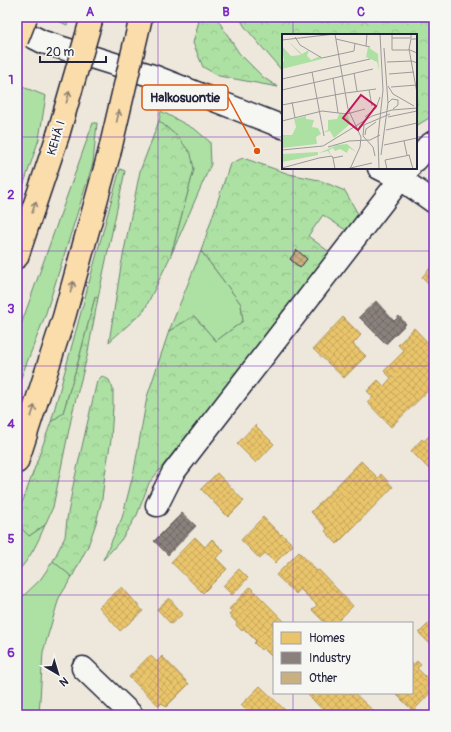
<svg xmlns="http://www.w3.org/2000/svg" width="451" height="732" viewBox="0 0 451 732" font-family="Pangolin,sans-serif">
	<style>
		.green { fill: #ade1a3; stroke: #68826f }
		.forest { fill: url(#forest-crowns); stroke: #68826f }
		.homes { fill: url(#homes-cross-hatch); stroke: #ad935c }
		.industry { fill: url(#industry-cross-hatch); stroke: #6b6468 }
		.building { fill: url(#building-cross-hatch); stroke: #22223b }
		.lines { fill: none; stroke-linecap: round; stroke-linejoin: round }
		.street-casing { stroke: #22223b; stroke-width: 25 }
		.secondary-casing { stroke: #22223b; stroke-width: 25 }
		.highway-casing { stroke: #22223b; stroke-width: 25 }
		.street { stroke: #f6f6f2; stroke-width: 22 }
		.secondary { stroke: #f6f6f2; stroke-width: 22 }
		.highway { stroke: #faddab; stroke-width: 22 }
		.highway-bridge-casing { stroke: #22223b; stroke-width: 25; stroke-linecap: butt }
		.highway-bridge { stroke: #faddab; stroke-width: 22 }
		.oneway { stroke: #8e8073 }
		.grid { fill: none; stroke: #7b2cbf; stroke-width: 1; stroke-opacity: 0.55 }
		.labels { text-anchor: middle; stroke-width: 4; stroke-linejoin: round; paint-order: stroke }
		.street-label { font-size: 12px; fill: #22223b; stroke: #f6f6f2 }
		.inset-road { fill: none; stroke: #9c999b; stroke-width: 1 }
		.view { fill: #c2185b; fill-opacity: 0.15; stroke: #c2185b; stroke-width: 2 }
		.inset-edge { fill: none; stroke: #22223b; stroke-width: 2 }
		.leader { fill: none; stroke: #de560e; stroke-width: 1.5 }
		.callout-dot { fill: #de560e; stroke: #f6f6f2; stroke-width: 1.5 }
		.callout { fill: #f6f6f2; stroke: #de560e; stroke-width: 1.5 }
		.callout-label { font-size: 13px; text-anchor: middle; font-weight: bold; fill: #22223b }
		.neatline { fill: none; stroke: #7b2cbf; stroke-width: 1.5 }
		.grid-label { font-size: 13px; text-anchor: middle; font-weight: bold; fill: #7b2cbf }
	</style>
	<defs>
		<pattern id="forest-crowns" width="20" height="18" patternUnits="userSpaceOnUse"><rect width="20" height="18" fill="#ade1a3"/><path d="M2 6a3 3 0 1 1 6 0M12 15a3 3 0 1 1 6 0" fill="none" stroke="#95c18d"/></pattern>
		<pattern id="homes-cross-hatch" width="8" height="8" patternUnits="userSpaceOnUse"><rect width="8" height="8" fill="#e9c46a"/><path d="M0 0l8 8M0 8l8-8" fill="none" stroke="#c8a85d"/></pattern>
		<pattern id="industry-cross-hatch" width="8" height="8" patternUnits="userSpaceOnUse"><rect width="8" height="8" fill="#8a817c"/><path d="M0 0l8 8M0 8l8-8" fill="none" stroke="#706967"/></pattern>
		<pattern id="building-cross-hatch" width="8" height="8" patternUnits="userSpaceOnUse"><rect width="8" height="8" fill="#c9b080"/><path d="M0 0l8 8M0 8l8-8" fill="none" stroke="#a38f6a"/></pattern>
	</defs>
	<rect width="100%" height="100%" fill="#ede8db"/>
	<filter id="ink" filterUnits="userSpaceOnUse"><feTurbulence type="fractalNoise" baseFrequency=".025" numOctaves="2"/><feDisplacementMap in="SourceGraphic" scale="8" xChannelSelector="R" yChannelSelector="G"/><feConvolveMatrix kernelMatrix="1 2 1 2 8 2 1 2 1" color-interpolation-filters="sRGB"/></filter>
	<g filter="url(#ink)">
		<path class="green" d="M 52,17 L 70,17 L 67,25 L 52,18 Z
			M 23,87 L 46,96 L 39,139 L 17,204 L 17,103 Z
			M 161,111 L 196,130 L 210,142 L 211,164 L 171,255 L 194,169 L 178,137 L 159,121 Z
			M 93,123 L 97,123 L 93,163 L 45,316 L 17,388 L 17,336 Z
			M 120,169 L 125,171 L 98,298 L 95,298 L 79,359 L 63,413 L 51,422 Z
			M 201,251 L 241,304 L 243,321 L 216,341 L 194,316 L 169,331 Z
			M 18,511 L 22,529 L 29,536 L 45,525 C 38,542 30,559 17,572 L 17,515 Z
			M 53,561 L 72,577 L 59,598 L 43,652 L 39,715 L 17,715 L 17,602 L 40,580 Z"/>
		<path class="forest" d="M 200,17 L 216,17 L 239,53 L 264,78 L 278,87 L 219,76 L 203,67 L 193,43 Z
			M 239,17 L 434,17 L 434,115 L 416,126 L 416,35 L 283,35 L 283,72 L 245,27 Z
			M 159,121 L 178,137 L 191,154 L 194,169 L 171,255 L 144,311 L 109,342 L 121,266 L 140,171 Z
			M 243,158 L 289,174 L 319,180 L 345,191 L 359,216 L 347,231 L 323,215 L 308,236 L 332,254 L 149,483 L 137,515 L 121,540 L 103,560 L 122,518 L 134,471 L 147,397 L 169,331 L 194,316 L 216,341 L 243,321 L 241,304 L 201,251 L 230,164 Z
			M 95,297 L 98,298 L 87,357 L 73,410 L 53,507 L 45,525 L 29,536 L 22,529 L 18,511 L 24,498 L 51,422 L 63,413 L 79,359 Z
			M 102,376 L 109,380 L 113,389 L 113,407 L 111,440 L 105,474 L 102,499 L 96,523 L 88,546 L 72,577 L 53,561 L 65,537 L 67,519 L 73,486 L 97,381 Z"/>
		<path class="homes" d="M 434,264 L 434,289 L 422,277 Z
			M 343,317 L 361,335 L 353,344 L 366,356 L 344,378 L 313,349 Z
			M 414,328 L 434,349 L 434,385 L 391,427 L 367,402 L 373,397 L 367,391 L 378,380 L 384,386 L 391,378 L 384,371 L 404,351 L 398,345 Z
			M 255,425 L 274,444 L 256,463 L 237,444 Z
			M 434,431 L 434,474 L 411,451 L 422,439 L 424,441 Z
			M 361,461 L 378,478 L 381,474 L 393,487 L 337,544 L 325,531 L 327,529 L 311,512 Z
			M 217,473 L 244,501 L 228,517 L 201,489 Z
			M 263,517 L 281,535 L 282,534 L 293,545 L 275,563 L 265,553 L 260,559 L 241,540 Z
			M 195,537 L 205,547 L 212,539 L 224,551 L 216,558 L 227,569 L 203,593 L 171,562 Z
			M 299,552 L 317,571 L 319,570 L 353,606 L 336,623 L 325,623 L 312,610 L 317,605 L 300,589 L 296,594 L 276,575 Z
			M 239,569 L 248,578 L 232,595 L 223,586 Z
			M 122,587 L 143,611 L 120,631 L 99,607 Z
			M 250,587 L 286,623 L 274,623 L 274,663 L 271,660 L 273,658 L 263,648 L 261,650 L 254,643 L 256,641 L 244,629 L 242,631 L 236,625 L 237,623 L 229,615 L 232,611 L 229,609 Z
			M 169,598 L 183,614 L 171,624 L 157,609 Z
			M 434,618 L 434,648 L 419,633 Z
			M 150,655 L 157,662 L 162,656 L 189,684 L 166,707 L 162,703 L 159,706 L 129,677 Z
			M 417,661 L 421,665 L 417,668 L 434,685 L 434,689 L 413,711 L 395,693 L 412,693 L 412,663 L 413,665 Z
			M 260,686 L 290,715 L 251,715 L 241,705 Z
			M 308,693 L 354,693 L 378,715 L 328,715 L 307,694 Z"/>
		<path class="industry" d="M 376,301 L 394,321 L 399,316 L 406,324 L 386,344 L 359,317 Z
			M 182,513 L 196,526 L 168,555 L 154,541 Z"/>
		<path class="building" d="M 297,250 L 307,259 L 300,268 L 290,259 Z"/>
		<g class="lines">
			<g class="street-casing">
				<path id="street" d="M 416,160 L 428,146 L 434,142
					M 157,505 L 173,473 L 409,168
					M 83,668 L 132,715"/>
			</g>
			<g class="secondary-casing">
				<path id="secondary" d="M 17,29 L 43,42 L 153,76 L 283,127
					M 379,168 L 401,179 L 434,202"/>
			</g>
			<g class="highway-casing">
				<path id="highway" d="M 17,257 L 58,135
					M 17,462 L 64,317 L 109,154"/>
			</g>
			<use href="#street" class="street"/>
			<use href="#secondary" class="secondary"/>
			<use href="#highway" class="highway"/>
			<g class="highway-bridge-casing">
				<path id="highway-bridge" d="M 17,40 L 26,17
					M 58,135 L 92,17
					M 109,154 L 141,17"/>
			</g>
			<use href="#highway-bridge" class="highway-bridge"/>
		</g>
		<defs><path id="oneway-shaft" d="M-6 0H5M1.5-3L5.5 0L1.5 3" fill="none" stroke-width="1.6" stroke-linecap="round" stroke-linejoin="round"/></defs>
		<g class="oneway">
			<use href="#oneway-shaft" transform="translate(68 97) rotate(-74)"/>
			<use href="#oneway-shaft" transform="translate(118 116) rotate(-77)"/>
			<use href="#oneway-shaft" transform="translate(34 207) rotate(-72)"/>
			<use href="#oneway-shaft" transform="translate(72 287) rotate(-74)"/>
			<use href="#oneway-shaft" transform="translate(33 411) rotate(-72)"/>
		</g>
	</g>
	<path class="grid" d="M 158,17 L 158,715M 293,17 L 293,35M 17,137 L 283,137M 416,137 L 434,137M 293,168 L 293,623M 17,251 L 434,251M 17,366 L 434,366M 17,481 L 434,481M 17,595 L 434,595M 293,693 L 293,715"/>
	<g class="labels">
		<g class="street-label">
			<text transform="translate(56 138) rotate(-73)" y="4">KEHÄ I</text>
		</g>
	</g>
	<g transform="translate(282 34)">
		<rect width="135" height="135" fill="#ede8db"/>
		<path d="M 86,13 L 96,20 L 97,37 L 95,28 L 84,23 ZM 57,80 L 66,81 L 68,90 L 52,104 L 48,97 L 40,99 L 46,96 L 46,86 L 55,85 ZM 24,82 L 24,85 L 32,86 L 30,93 L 36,94 L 39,100 L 34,103 L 35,110 L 0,114 L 0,101 L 10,101 L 14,93 L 12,85 ZM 65,110 L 74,118 L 67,114 L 65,119 L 58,115 L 53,117 L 51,114 L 47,116 L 49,122 L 46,117 L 37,119 L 55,111 ZM 36,118 L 36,121 L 0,128 L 0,120 Z" fill="#ade1a3"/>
		<path d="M 5,6 L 20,20 L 27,16 L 25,22 L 29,26 L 38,22 L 40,25 L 0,35 L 0,28 L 2,27 L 0,12 L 9,22 L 19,21 Z" fill="#ade1a3"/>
		<path class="inset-road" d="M 53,0 L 66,75 L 79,103 L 78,113 L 68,135M 110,0 L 110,16 L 128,16 L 135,19M 13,3 L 18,11 L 40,24 L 72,17 L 73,9M 110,4 L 129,4 L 129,0M 54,5 L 88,13M 135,5 L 129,5 L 127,15 L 135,59M 0,6 L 53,0M 84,12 L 85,0M 105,28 L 130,27 L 135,29M 30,38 L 42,102M 72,39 L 75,57M 107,40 L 132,38M 51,44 L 56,79M 0,45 L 88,25M 106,52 L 111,60 L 132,72M 109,53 L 135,51M 0,56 L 91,35M 87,56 L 90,72M 64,59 L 94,55M 10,68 L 13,84M 106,69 L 110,65 L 116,66 L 116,71 L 111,75M 0,71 L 63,59M 83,83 L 94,74 L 98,63M 106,83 L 135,77M 0,87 L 40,77 L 65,80 L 83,75M 82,91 L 81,102 L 91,113 L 93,122M 77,93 L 108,80M 104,96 L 135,89M 83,101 L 84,95 L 94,88M 122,107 L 125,121M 102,111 L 135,104M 46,113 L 67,107 L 88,106 L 98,101M 0,116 L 41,112 L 90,82 L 110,76 L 135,74M 99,121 L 106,69 L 102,14M 127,121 L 131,135M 0,134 L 37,124 L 50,122 L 51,124M 53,135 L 51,124 L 61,122M 64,135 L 90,129M 97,135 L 96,103 L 101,56 L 98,0M 105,135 L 103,126 L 128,121"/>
		<path class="view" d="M 79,61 L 94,72 L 76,96 L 61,84 Z"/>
		<rect width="135" height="135" class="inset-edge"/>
	</g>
	<path class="leader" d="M257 151L228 97"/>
	<circle class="callout-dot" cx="257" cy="151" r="4"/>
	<rect class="callout" x="142" y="85" width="86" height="25" rx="4"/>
	<g class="callout-label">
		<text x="185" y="102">Halkosuontie</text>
	</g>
	<rect width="451" height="732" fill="none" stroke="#f6f6f2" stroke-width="44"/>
	<rect x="273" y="622" width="140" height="72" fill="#f6f6f2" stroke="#a1a1a9"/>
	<rect x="281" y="632" width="20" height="12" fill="#e9c46a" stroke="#a1a1a9"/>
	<text x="309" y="642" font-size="12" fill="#22223b">Homes</text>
	<rect x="281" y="652" width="20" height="12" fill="#8a817c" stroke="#a1a1a9"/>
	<text x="309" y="662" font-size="12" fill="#22223b">Industry</text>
	<rect x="281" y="672" width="20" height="12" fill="#c9b080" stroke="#a1a1a9"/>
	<text x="309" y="682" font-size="12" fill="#22223b">Other</text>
	<g transform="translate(58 674) rotate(142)" stroke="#f6f6f2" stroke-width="3" paint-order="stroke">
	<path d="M0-3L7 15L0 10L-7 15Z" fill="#22223b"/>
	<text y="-6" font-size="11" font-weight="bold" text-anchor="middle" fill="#22223b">N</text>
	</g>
	<path d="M40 56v6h66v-6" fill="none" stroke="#22223b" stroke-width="2"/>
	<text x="46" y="56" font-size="12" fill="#22223b" stroke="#f6f6f2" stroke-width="3" paint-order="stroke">20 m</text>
	<rect x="22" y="22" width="407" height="688" class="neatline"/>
	<g class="grid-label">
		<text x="90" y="16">A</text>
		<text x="226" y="16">B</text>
		<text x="361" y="16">C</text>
		<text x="11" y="84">1</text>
		<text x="11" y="199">2</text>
		<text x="11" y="313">3</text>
		<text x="11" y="428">4</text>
		<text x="11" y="543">5</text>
		<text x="11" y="657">6</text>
	</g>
</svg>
